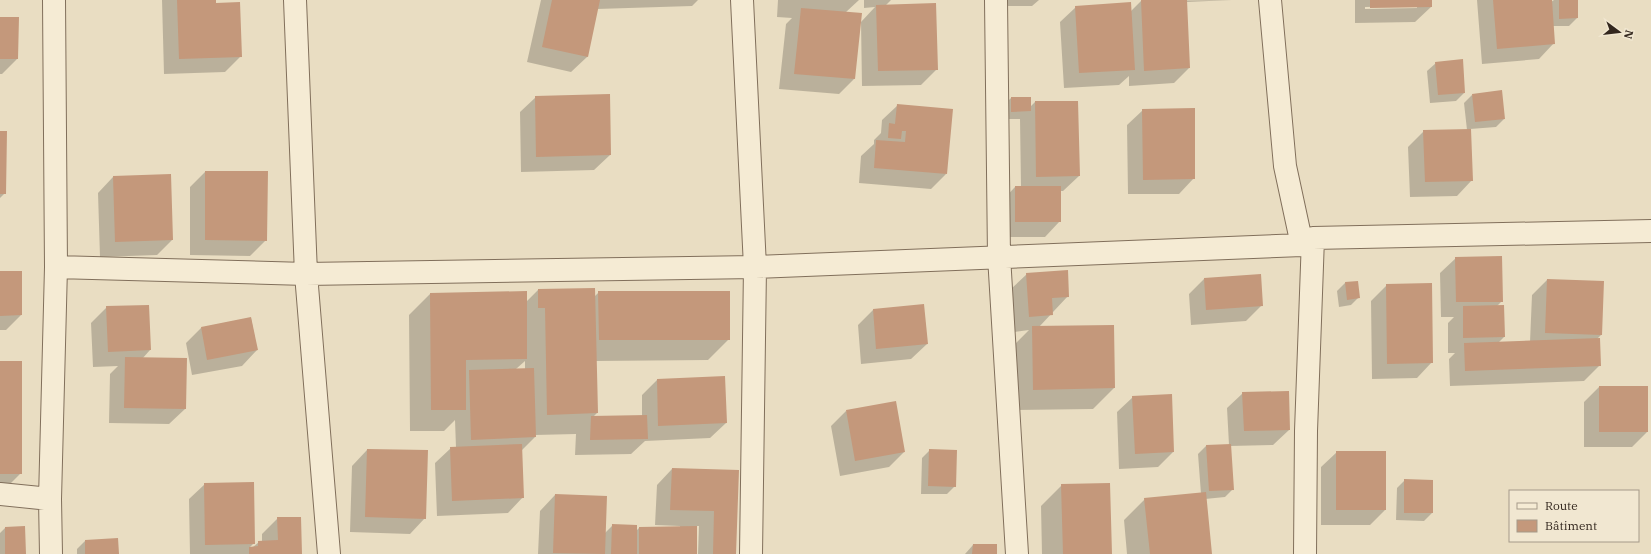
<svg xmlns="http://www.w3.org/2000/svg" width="1651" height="554" viewBox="0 0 1651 554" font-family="'IBM Plex Serif',serif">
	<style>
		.shadow { fill: #0003; fill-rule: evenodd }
		.building { fill: #c4987b }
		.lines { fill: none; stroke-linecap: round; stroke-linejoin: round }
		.minor-casing { stroke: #816f5b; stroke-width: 24 }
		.minor { stroke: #f5ebd4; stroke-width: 22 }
	</style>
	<rect width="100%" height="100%" fill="#e9ddc2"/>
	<path class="shadow" d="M 162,0 L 215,0 L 215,4 L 241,56 L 225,72 L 164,74 Z
		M 541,0 L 698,0 L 692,6 L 597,9 L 587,57 L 571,72 L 527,62 Z
		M 778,0 L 859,0 L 846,12 L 854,79 L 839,94 L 779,89 L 786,24 L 792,18 L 777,17 Z
		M 864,0 L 891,0 L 886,5 L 937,69 L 921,85 L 862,86 L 861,22 L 875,7 L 864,8 Z
		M 994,0 L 1039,0 L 1032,6 L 994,6 Z
		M 1232,0 L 1186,2 L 1189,68 L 1174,83 L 1129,86 L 1129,76 L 1119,85 L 1064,88 L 1060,22 L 1076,7 L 1131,11 L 1141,1 Z
		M 1355,0 L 1431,0 L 1431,7 L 1415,22 L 1355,23 ZM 1417,6 L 1417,8 L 1365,9 L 1365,7 Z
		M 1477,0 L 1551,0 L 1551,2 L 1554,0 L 1577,0 L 1577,18 L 1569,26 L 1553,26 L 1554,43 L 1539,59 L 1482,64 Z
		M 0,18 L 17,59 L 2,74 L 0,74 Z
		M 1436,63 L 1464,93 L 1456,101 L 1430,103 L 1427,71 Z
		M 1472,95 L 1504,119 L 1496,127 L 1470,129 L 1472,180 L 1457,196 L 1410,197 L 1408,147 L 1424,131 L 1467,130 L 1464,103 Z
		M 536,97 L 610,155 L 594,170 L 521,172 L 520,112 Z
		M 1011,98 L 1030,98 L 1030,107 L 1035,102 L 1077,102 L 1079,176 L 1063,191 L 1060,191 L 1060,221 L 1045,237 L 1000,237 L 1000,203 L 1015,187 L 1021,187 L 1020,119 L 1003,119 L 1003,106 Z
		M 898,105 L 946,174 L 931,189 L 859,183 L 861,156 L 874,144 L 874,140 L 881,133 L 882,120 Z
		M 1143,110 L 1194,178 L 1179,194 L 1128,194 L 1127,125 Z
		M 0,132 L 5,193 L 0,198 Z
		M 205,172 L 266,240 L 250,256 L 190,255 L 190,187 Z
		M 113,177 L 172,240 L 157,255 L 100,257 L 98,193 Z
		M 1456,258 L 1502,301 L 1497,306 L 1504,337 L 1498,343 L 1530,342 L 1532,295 L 1547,280 L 1603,282 L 1601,335 L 1597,339 L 1600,365 L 1584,381 L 1450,386 L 1449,359 L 1455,353 L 1448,353 L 1448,323 L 1454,317 L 1441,317 L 1440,273 Z
		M 0,272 L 21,315 L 6,330 L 0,330 Z
		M 1027,274 L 1068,296 L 1039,327 L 1114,388 L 1093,409 L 1013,410 L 1011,348 L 1029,330 L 1014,332 L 1011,289 Z
		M 1204,279 L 1262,305 L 1246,321 L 1191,325 L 1189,294 Z
		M 1357,282 L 1359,297 L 1351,305 L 1339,307 L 1337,291 L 1345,283 Z
		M 1387,285 L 1432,362 L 1417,378 L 1372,379 L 1371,301 Z
		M 538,290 L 594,297 L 599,292 L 729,339 L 708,360 L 595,361 L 597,413 L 593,417 L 642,416 L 642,395 L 657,380 L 726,423 L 710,438 L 645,441 L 631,454 L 575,455 L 576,434 L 535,435 L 535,437 L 521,451 L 523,497 L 508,513 L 437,516 L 435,463 L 451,448 L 456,448 L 455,420 L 444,431 L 410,431 L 409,315 L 430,294 L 526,302 ZM 525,361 L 525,369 L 516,369 Z
		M 923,305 L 927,344 L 911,359 L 861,364 L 858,325 L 873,310 Z
		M 107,307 L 150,350 L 142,359 L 185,409 L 169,424 L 109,423 L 110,374 L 118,366 L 93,367 L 91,323 Z
		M 251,318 L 257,350 L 242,366 L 192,375 L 186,343 L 201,328 Z
		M 0,362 L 21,473 L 0,494 Z
		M 1599,387 L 1647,432 L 1632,447 L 1584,447 L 1584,402 Z
		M 1243,393 L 1289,430 L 1273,445 L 1230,446 L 1233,489 L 1225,497 L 1205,499 L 1211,554 L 1127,554 L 1124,520 L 1145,499 L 1201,494 L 1198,454 L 1206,446 L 1229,445 L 1227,408 Z
		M 1133,397 L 1173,452 L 1158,467 L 1119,469 L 1117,412 Z
		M 846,411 L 904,452 L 889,467 L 840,476 L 831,426 Z
		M 367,450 L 425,518 L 410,534 L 350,532 L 352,466 Z
		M 930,450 L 955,486 L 947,494 L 921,494 L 922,458 Z
		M 1337,452 L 1385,510 L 1370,525 L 1321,525 L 1321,467 Z
		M 672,469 L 738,471 L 735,554 L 698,554 L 699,526 L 696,526 L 696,554 L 538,554 L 540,511 L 555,495 L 605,533 L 613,525 L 636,531 L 639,528 L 680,527 L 680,526 L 655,525 L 657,485 Z
		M 1405,480 L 1432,481 L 1432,513 L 1424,521 L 1396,520 L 1397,488 Z
		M 205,484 L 254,543 L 249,548 L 252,548 L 259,542 L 262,542 L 262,534 L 278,518 L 301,554 L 190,554 L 189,499 Z
		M 1062,485 L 1111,554 L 1042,554 L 1041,506 Z
		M 5,528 L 25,554 L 0,554 L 0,533 Z
		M 85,541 L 118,554 L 77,554 L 77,549 Z
		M 973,545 L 996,554 L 965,554 Z"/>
	<path class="building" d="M 177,0 L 216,0 L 216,3 L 240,2 L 242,57 L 179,59 Z
		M 552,0 L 600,0 L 588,57 L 542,47 Z
		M 1141,0 L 1187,0 L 1190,68 L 1144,71 Z
		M 1370,0 L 1432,0 L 1432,7 L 1370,8 Z
		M 1493,0 L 1552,0 L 1555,44 L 1497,49 Z
		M 1559,0 L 1578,0 L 1578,18 L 1559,19 Z
		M 1131,2 L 1135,70 L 1079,73 L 1075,6 Z
		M 936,3 L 938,70 L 878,71 L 876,5 Z
		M 801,8 L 862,13 L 855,79 L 794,74 Z
		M 0,17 L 19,17 L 18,59 L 0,59 Z
		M 1463,59 L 1465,93 L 1438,95 L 1435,62 Z
		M 1502,90 L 1505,119 L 1475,122 L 1472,94 Z
		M 610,94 L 611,155 L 536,157 L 535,96 Z
		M 1011,97 L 1031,97 L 1031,111 L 1011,112 Z
		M 1035,101 L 1078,101 L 1080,176 L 1036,177 Z
		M 897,104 L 953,109 L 947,174 L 874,168 L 876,140 L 905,142 L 906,131 L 902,131 L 901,139 L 888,138 L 889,123 L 895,124 Z
		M 1195,108 L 1195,179 L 1143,180 L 1142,109 Z
		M 1471,129 L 1473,181 L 1425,182 L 1423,130 Z
		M 0,131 L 7,131 L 6,194 L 0,194 Z
		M 205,171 L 268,171 L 267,241 L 205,240 Z
		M 171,174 L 173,240 L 115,242 L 113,176 Z
		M 1015,186 L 1061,186 L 1061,222 L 1015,222 Z
		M 1502,256 L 1503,302 L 1456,302 L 1455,257 Z
		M 1068,270 L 1069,297 L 1052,298 L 1053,315 L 1029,317 L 1026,273 Z
		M 0,271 L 22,271 L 22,315 L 0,316 Z
		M 1261,274 L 1263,306 L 1206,310 L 1204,278 Z
		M 1547,279 L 1604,281 L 1602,335 L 1545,333 Z
		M 1358,281 L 1360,298 L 1347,300 L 1345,282 Z
		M 1432,283 L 1433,363 L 1387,364 L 1386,284 Z
		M 595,288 L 598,413 L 547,415 L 545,308 L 538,308 L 538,289 Z
		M 527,291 L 527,359 L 466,360 L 466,410 L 431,410 L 430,293 Z
		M 598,291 L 730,291 L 730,340 L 599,340 Z
		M 924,304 L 928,344 L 876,349 L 873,309 Z
		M 149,305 L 151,350 L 108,352 L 106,306 Z
		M 1504,305 L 1505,337 L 1463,338 L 1463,306 Z
		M 251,317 L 258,350 L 207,360 L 201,327 Z
		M 1114,325 L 1115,388 L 1033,390 L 1032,326 Z
		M 1600,338 L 1601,366 L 1465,371 L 1464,343 Z
		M 125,357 L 187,358 L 186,409 L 124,408 Z
		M 0,361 L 22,361 L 22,474 L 0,474 Z
		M 534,368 L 536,437 L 471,440 L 469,370 Z
		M 725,376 L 727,423 L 658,426 L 657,379 Z
		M 1599,386 L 1648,386 L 1648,432 L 1599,432 Z
		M 1289,391 L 1290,430 L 1244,431 L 1242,392 Z
		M 1172,394 L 1174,452 L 1135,454 L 1132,396 Z
		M 896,401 L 905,452 L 855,461 L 846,410 Z
		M 647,415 L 648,439 L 590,440 L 591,416 Z
		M 522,444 L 524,498 L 452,501 L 450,447 Z
		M 1231,444 L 1234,490 L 1209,491 L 1206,445 Z
		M 367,449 L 428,450 L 426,519 L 365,517 Z
		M 929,449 L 957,450 L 956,487 L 928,486 Z
		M 1336,451 L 1386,451 L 1386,510 L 1336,510 Z
		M 672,468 L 739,470 L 736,554 L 713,554 L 714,511 L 670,510 Z
		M 1404,479 L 1433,480 L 1433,513 L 1404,513 Z
		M 254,482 L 255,544 L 205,545 L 204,483 Z
		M 1110,483 L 1112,554 L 1063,554 L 1061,484 Z
		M 1206,492 L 1212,554 L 1150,554 L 1144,498 Z
		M 555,494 L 607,496 L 605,554 L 553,553 Z
		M 277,517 L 301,517 L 302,554 L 249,554 L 249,547 L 258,546 L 258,541 L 278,540 Z
		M 612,524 L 637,525 L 637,554 L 611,554 Z
		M 25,526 L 26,554 L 5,554 L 5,527 Z
		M 697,526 L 697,554 L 639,554 L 639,527 Z
		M 118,538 L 119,554 L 85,554 L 85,540 Z
		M 973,544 L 997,544 L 997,554 L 972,554 Z"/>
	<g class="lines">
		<g class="minor-casing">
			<path id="minor" d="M 295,0 L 306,274 L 329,554
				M 742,0 L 755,267 L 751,554
				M 996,0 L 999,256 L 1017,554
				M 1270,0 L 1285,166 L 1302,245
				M 56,267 L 306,274 L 755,267 L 1302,245 L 1313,238 L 1651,231
				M 0,494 L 50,499
				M 51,554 L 50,499 L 56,267 L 54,0
				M 1305,554 L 1306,431 L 1313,238"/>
		</g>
		<use href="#minor" class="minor"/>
	</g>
	<rect x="1509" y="490" width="130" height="52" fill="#f1e7d1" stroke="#a59a89"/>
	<rect x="1517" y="503" width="20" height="6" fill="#f5ebd4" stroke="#a59a89"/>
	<text x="1545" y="510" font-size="12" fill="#33271e">Route</text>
	<rect x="1517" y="520" width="20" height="12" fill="#c4987b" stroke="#a59a89"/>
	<text x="1545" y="530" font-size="12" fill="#33271e">Bâtiment</text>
	<g transform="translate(1619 32) rotate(105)" stroke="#f1e7d1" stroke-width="3" paint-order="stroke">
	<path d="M0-3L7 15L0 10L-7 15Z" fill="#33271e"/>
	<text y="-6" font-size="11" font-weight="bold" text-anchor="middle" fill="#33271e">N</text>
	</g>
</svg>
